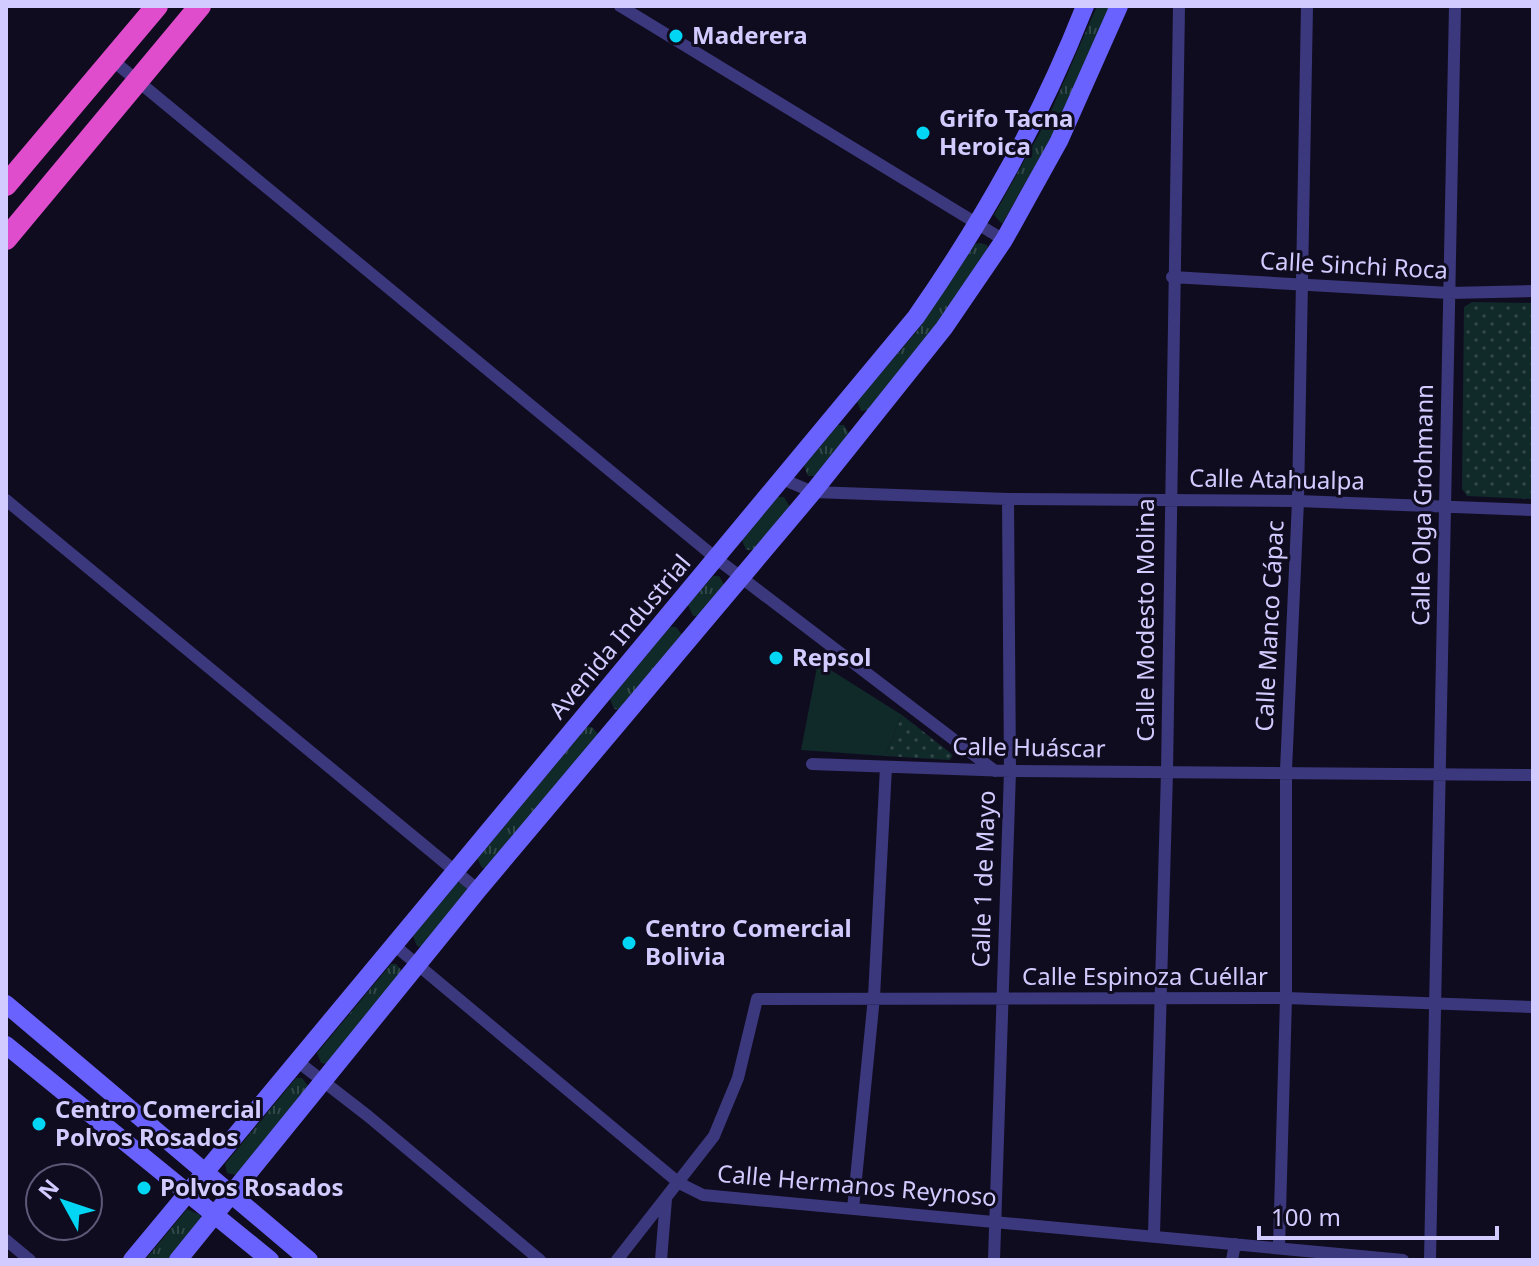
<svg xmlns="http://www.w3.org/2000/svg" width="1539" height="1266" viewBox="0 0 1539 1266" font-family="'Noto Sans',sans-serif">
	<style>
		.grass { fill: url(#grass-tufts) }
		.park { fill: url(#park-dots) }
		.garden { fill: #102929 }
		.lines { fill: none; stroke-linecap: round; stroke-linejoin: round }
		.minor { stroke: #3c387e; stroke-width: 12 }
		.secondary { stroke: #6a62fe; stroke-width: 18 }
		.trunk { stroke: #e04dcc; stroke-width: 22 }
		.poi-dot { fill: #01d6f4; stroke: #100c1f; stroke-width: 3 }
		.labels { text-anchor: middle; stroke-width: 6; stroke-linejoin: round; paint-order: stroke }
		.poi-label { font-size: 24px; font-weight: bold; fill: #d2cbff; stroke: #100c1f; text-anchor: start }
		.street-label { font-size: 24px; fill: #d2cbff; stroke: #100c1f }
	</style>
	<defs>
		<pattern id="grass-tufts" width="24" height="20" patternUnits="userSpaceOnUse" patternTransform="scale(2)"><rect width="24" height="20" fill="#102929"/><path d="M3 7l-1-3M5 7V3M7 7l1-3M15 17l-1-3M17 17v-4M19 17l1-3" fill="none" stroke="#324749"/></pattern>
		<pattern id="park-dots" width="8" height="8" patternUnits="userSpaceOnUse" patternTransform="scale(2)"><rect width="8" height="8" fill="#102929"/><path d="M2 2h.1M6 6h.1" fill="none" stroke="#324749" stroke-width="1.8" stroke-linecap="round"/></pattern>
	</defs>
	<rect width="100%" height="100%" fill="#100c1f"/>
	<path class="grass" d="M 1097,6 L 1111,6 L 1059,124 L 1002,224 L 994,215 L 1048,118 Z
		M 980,243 L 987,245 L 989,252 L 948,314 L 869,410 L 861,411 L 857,401 L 917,331 L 975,244 Z
		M 838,425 L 844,425 L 850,435 L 816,476 L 808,476 L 804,466 Z
		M 778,497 L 784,497 L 790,507 L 753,550 L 746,550 L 742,540 Z
		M 713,576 L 719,576 L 725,586 L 700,616 L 693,616 L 688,605 Z
		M 670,627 L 676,627 L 683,636 L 621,710 L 614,709 L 610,699 Z
		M 587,727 L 592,727 L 599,735 L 488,869 L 482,868 L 477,858 Z
		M 456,883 L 462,883 L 469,892 L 424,947 L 417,946 L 413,936 Z
		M 391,964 L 396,964 L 403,972 L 328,1064 L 321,1063 L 317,1053 Z
		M 296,1078 L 302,1078 L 309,1087 L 236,1175 L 227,1173 L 225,1164 Z
		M 187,1209 L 200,1215 L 201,1220 L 168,1260 L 145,1260 Z"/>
	<path class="park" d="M 1472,302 L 1533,303 L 1533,499 L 1467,496 L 1462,489 L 1464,307 Z
		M 902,715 L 953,755 L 950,760 L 885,756 Z"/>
	<path class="garden" d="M 818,662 L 902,715 L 885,756 L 801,750 Z"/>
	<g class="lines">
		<path class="minor" d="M 620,6 L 1004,240
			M 111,59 L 717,559 L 995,771
			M 1172,277 L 1449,293 L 1533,291
			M 782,479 L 813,492 L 1008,499 L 1298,501 L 1533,510
			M 6,500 L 478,890
			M 812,764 L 1010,771 L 1533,775
			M 394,945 L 679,1183 L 703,1195 L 1403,1260
			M 297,1061 L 368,1116 L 540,1260
			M 853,1209 L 874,997 L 886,767
			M 1154,1234 L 1167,772 L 1179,6
			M 6,1240 L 30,1260
			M 1279,1248 L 1286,998 L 1286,770 L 1298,501 L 1307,6
			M 617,1260 L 714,1136 L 738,1078 L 757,999 L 1286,998 L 1533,1007
			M 661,1260 L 666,1199
			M 994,1260 L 1010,771 L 1008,499
			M 1232,1260 L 1235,1244
			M 1430,1260 L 1455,6"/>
		<path class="secondary" d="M 6,1004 L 309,1260
			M 6,1045 L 270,1260
			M 132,1260 L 916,317 C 986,216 1040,120 1085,6
			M 178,1260 L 478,890 L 813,492 L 944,328 L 1004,240 L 1059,141 L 1119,6"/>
		<path class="trunk" d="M 6,185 L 157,6
			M 6,239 L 200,6"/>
	</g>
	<g class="poi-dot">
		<circle cx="676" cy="36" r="8"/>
		<circle cx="923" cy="133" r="8"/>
		<circle cx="776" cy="658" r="8"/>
		<circle cx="629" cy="943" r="8"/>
		<circle cx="39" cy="1124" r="8"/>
		<circle cx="144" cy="1188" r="8"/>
	</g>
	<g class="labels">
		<g class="poi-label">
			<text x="692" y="44">Maderera</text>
			<text x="939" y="127">Grifo Tacna<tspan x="939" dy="28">Heroica</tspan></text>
			<text x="792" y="666">Repsol</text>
			<text x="645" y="937">Centro Comercial<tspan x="645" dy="28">Bolivia</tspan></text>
			<text x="55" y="1118">Centro Comercial<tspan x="55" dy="28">Polvos Rosados</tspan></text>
			<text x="160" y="1196">Polvos Rosados</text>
		</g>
		<g class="street-label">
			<text transform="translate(1354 266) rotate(3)" y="8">Calle Sinchi Roca</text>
			<text transform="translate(1277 480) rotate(1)" y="8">Calle Atahualpa</text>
			<text transform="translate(1423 505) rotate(-89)" y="8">Calle Olga Grohmann</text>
			<text transform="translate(1146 620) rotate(-90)" y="8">Calle Modesto Molina</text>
			<text transform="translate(1270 626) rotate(-87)" y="8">Calle Manco Cápac</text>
			<text transform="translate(620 637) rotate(-50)" y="8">Avenida Industrial</text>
			<text transform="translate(1029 748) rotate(1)" y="8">Calle Huáscar</text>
			<text transform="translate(984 879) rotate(-88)" y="8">Calle 1 de Mayo</text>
			<text x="1145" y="985">Calle Espinoza Cuéllar</text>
			<text transform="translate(857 1186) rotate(5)" y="8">Calle Hermanos Reynoso</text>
		</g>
	</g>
	<rect width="1539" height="1266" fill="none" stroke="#d2cbff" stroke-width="16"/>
	<g transform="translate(64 1202) rotate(310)"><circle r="38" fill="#100c1f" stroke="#5e5879" stroke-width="2"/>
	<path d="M0-6L14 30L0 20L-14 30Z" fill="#01d6f4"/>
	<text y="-12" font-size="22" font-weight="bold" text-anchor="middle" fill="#d2cbff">N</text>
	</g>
	<path d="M1259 1226v12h238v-12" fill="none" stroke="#d2cbff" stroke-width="4"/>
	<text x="1271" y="1226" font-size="24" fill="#d2cbff" stroke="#100c1f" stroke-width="6" paint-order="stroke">100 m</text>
</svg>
